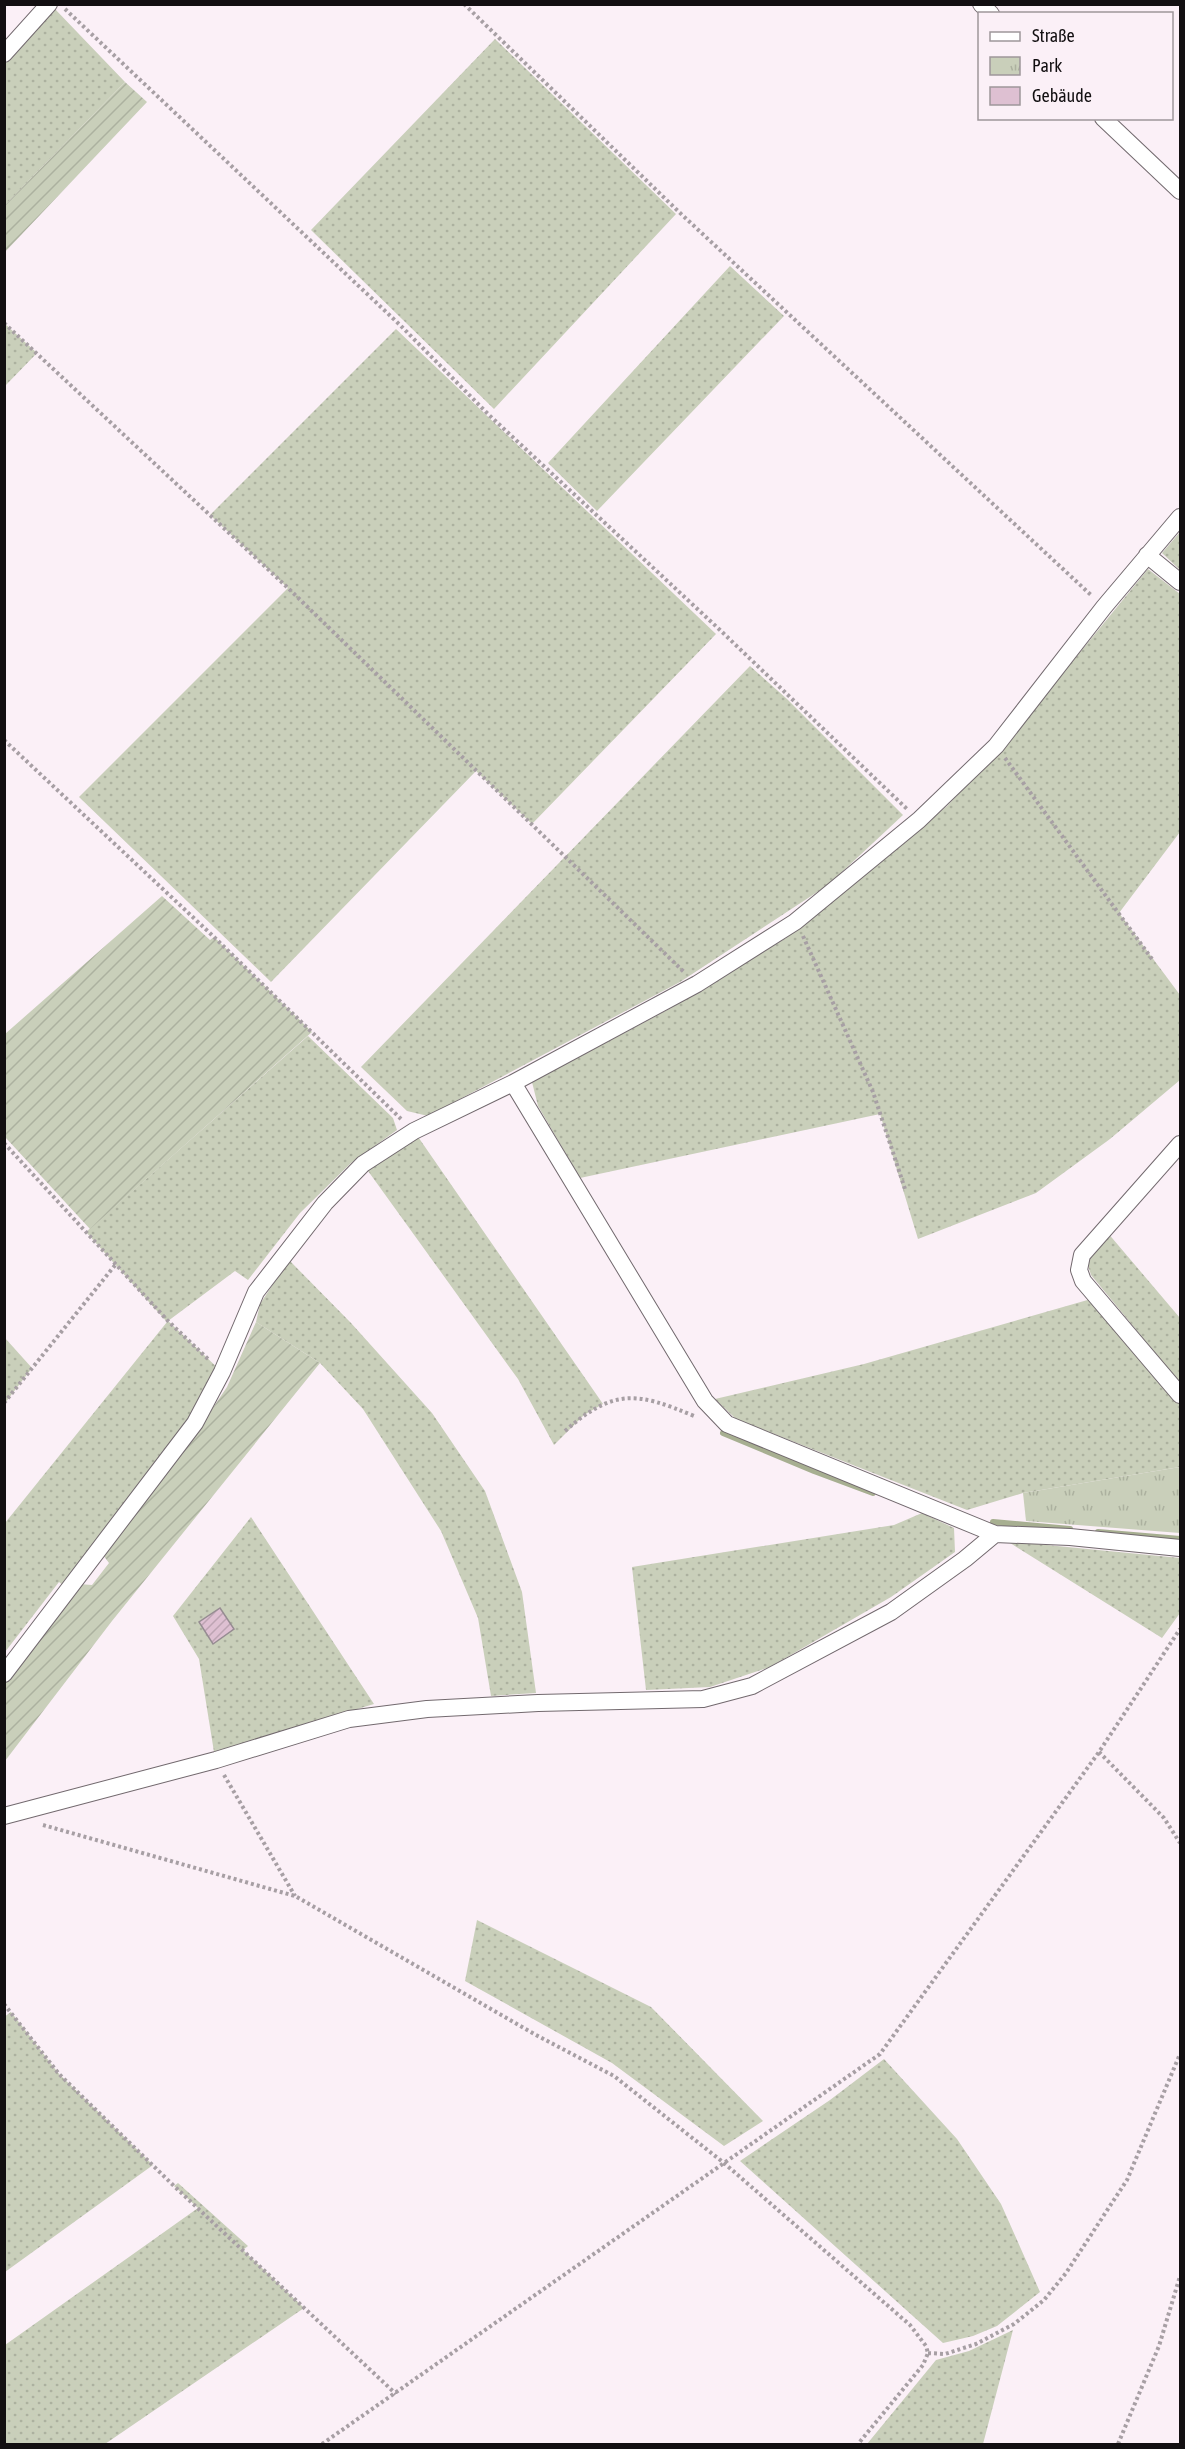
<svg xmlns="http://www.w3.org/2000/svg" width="1185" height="2449" viewBox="0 0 1185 2449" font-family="'Asap Condensed',sans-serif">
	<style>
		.grass { fill: url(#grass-dots) }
		.park { fill: url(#park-tufts) }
		.garden { fill: url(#garden-furrows) }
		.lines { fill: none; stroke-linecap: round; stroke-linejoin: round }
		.stream { stroke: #a7af91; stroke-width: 6 }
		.building { fill: url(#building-hatch); stroke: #968c92; stroke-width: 1.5 }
		.street-casing { stroke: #72696e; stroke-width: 18 }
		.path { stroke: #a79fa4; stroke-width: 4; stroke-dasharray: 3 3; stroke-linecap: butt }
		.street { stroke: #fff; stroke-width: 16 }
	</style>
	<defs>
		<pattern id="grass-dots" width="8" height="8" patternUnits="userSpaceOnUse" patternTransform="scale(1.5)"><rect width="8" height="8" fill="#c9cfba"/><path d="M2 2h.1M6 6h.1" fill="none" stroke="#acb19f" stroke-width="1.8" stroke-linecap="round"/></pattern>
		<pattern id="park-tufts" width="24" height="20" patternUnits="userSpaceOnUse" patternTransform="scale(1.5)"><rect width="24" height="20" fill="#c9cfba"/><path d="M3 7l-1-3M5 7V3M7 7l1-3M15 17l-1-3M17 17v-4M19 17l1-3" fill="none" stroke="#acb19f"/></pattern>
		<pattern id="garden-furrows" width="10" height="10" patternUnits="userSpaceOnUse" patternTransform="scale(1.5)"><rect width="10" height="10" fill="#c9cfba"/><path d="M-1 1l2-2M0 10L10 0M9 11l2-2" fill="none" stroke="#acb19f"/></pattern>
		<pattern id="building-hatch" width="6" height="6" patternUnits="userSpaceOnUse" patternTransform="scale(1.5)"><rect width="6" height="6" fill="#dec0d2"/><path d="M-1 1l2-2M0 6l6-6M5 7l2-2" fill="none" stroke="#bda4b3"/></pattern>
	</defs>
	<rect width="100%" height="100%" fill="#fbf0f7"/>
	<path class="grass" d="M 54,8 L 125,82 L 5,205 L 5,64 Z
		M 495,39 L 676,214 L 494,409 L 311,230 Z
		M 730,266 L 784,316 L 597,511 L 548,463 Z
		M 4,323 L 37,353 L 5,386 L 4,386 Z
		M 396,329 L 716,634 L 532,824 L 476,771 L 271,982 L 79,797 L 288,588 L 210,515 Z
		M 1180,532 L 1180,570 L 1162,553 Z
		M 1148,569 L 1180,594 L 1180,832 L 1119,913 L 1180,995 L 1180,1080 L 1110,1139 L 1036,1193 L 918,1239 L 880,1114 L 580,1178 L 538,1106 L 532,1082 L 671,1008 L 786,938 L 947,806 L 1006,743 Z
		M 750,666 L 787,699 L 903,815 L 828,885 L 680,982 L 428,1116 L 407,1111 L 361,1067 Z
		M 308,1036 L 393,1118 L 397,1130 L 351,1163 L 300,1213 L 248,1280 L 235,1271 L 168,1321 L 222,1372 L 69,1590 L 59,1582 L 5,1652 L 5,1523 L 167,1322 L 86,1232 Z
		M 414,1131 L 603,1404 L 584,1415 L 554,1445 L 518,1379 L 363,1164 Z
		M 1107,1232 L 1180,1318 L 1180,1383 L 1091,1275 L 1086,1259 Z
		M 289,1260 L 351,1323 L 432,1413 L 485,1491 L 522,1592 L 536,1693 L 491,1696 L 478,1618 L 441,1531 L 363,1409 L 320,1363 L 256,1322 L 260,1304 Z
		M 1091,1299 L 1180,1404 L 1180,1467 L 1023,1493 L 967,1510 L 736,1419 L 715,1399 L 864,1364 Z
		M 5,1338 L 32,1368 L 5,1403 L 4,1403 Z
		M 922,1513 L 954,1528 L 955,1552 L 891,1597 L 770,1667 L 710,1687 L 646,1690 L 632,1567 L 894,1525 Z
		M 251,1517 L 374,1704 L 214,1752 L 199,1659 L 173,1616 Z
		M 1007,1541 L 1180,1558 L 1180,1613 L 1162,1638 Z
		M 477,1920 L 651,2007 L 763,2121 L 724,2146 L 612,2063 L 465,1981 Z
		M 11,2012 L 59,2074 L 153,2165 L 5,2272 L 4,2017 Z
		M 884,2059 L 957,2139 L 1001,2204 L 1040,2292 L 997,2326 L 973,2336 L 943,2343 L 740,2161 L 830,2100 Z
		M 178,2183 L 248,2246 L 243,2250 L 304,2308 L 105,2444 L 5,2444 L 5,2345 L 198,2208 L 174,2186 Z
		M 1013,2330 L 983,2444 L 867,2444 L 936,2360 L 969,2351 Z"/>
	<path class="park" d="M 1180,1467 L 1180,1533 L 1026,1521 L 1023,1493 Z"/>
	<path class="garden" d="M 125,82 L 147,102 L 5,252 L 5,205 Z
		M 162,896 L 210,940 L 214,937 L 312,1032 L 90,1229 L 5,1137 L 5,1034 Z
		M 256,1322 L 320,1363 L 112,1621 L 5,1761 L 4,1683 L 79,1584 L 92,1585 L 109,1563 L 103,1555 L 180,1456 L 227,1387 Z"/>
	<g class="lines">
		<path class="stream" d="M 723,1433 L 814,1471 L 873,1493
			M 993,1522 L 1070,1529
			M 1098,1532 L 1180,1539"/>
	</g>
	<path class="building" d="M 220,1608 L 234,1629 L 213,1644 L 199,1622 Z"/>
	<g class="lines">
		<g class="street-casing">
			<path id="street" d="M 981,4 L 991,14
				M 4,54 L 49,4
				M 1103,118 L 1180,191
				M 1147,555 L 1180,582
				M 513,1083 L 705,1401 L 727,1424 L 995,1534 L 1070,1537 L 1180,1548
				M 1180,1144 L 1082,1255 L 1079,1270 L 1083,1281 L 1180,1395
				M 4,1674 L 195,1423 L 222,1372 L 256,1292 L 325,1203 L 363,1164 L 414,1131 L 513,1083 L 697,984 L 795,922 L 919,820 L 996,746 L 1104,607 L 1180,517
				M 4,1816 L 216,1760 L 349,1719 L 427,1709 L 538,1703 L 703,1699 L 752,1686 L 891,1612 L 965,1559 L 995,1534"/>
		</g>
		<path class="path" d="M 464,4 L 679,212 L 1092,596
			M 65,9 L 400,325 L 489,415 L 720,630 L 907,809
			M 4,323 L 288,588 L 685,973
			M 4,740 L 214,937 L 401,1119
			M 1005,758 L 1152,959
			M 803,936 L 873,1092 L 905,1189
			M 4,1143 L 168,1321 L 208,1359
			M 4,1403 L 116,1264
			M 565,1431 C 614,1388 637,1392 694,1416
			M 1099,1752 L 1164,1818 L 1180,1843
			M 224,1775 L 295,1896
			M 43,1825 L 295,1896 L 536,2035 L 614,2076 L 724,2163 L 910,2325 L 926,2346 L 928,2353 L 923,2365 L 858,2444
			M 4,2004 L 59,2074 L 174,2186 L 396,2394
			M 928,2353 L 945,2354 L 976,2344 L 1014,2324 L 1044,2300 L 1066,2273 L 1127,2180 L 1180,2054
			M 322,2444 L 880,2054 L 1099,1752 L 1180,1629
			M 1118,2444 L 1159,2346 L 1180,2276"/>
		<use href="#street" class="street"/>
	</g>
	<rect width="1185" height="2449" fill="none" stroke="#120f11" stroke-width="12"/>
	<rect x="978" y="12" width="195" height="108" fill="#fbf0f7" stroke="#9e969b" stroke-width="1.5"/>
	<rect x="990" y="32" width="30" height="9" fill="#ffffff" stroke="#9e969b" stroke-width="1.5"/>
	<text x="1032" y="42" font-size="18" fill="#120f11">Straße</text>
	<rect x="990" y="57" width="30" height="18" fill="url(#park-tufts)" stroke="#9e969b" stroke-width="1.5"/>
	<text x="1032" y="72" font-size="18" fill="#120f11">Park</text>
	<rect x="990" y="87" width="30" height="18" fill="#dec0d2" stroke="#9e969b" stroke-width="1.5"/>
	<text x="1032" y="102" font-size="18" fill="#120f11">Gebäude</text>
</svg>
